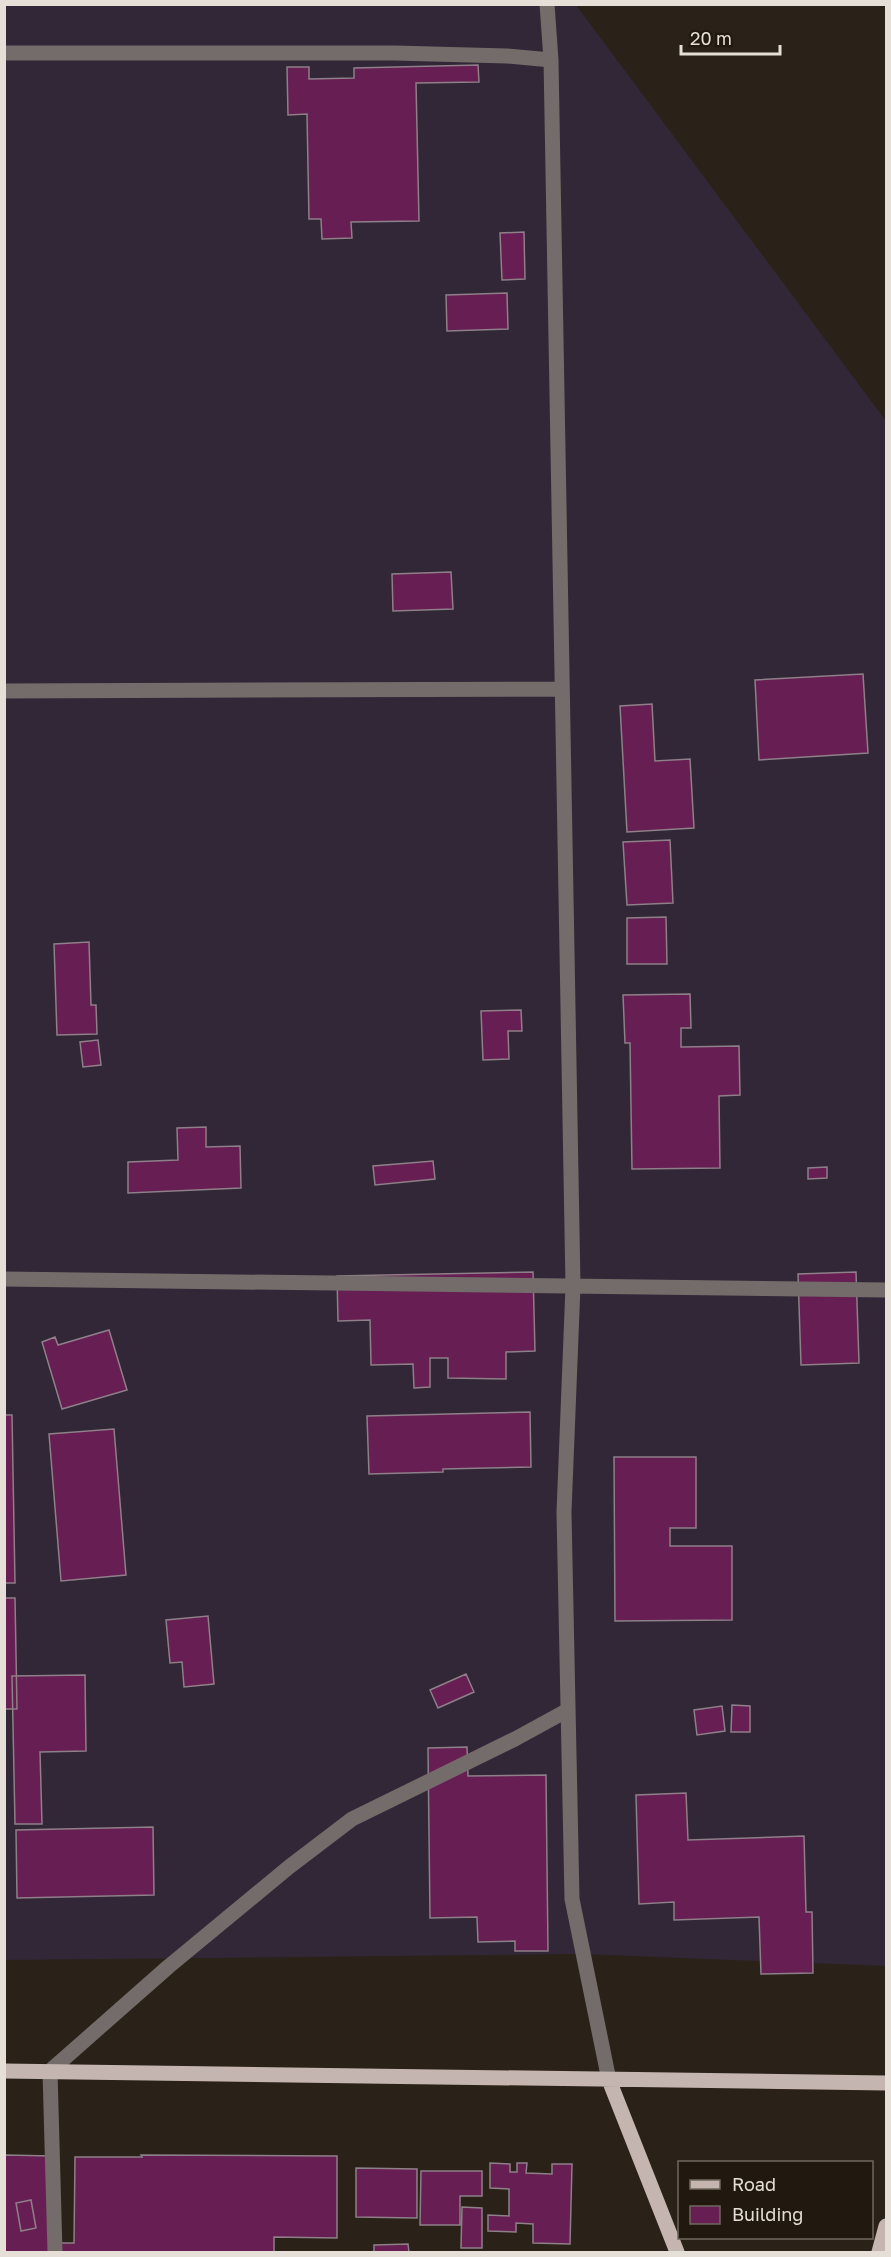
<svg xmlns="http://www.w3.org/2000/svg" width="891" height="2257" viewBox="0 0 891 2257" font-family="'Golos Text',sans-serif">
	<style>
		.industrial { fill: #312736 }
		.building { fill: #671e53; stroke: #8e7f88; stroke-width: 1.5 }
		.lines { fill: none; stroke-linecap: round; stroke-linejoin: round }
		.minor { stroke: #736c6a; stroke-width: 15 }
		.major { stroke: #c4b5b1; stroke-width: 15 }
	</style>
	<rect width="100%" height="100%" fill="#2a2218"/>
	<path class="industrial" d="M 4,5 L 576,5 L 886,421 L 886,1966 L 582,1954 L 5,1960 Z"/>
	<path class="building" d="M 478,65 L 479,82 L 416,83 L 419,221 L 351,222 L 352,238 L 322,239 L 321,219 L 309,219 L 307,114 L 288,115 L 287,67 L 309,67 L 309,79 L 354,78 L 354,68 Z
		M 524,232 L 525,279 L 502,280 L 500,233 Z
		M 507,293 L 508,329 L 447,331 L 446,295 Z
		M 451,572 L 453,609 L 393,611 L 392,574 Z
		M 863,674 L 868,753 L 759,760 L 755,680 Z
		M 652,704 L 655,761 L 690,759 L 694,828 L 627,832 L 620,706 Z
		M 670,840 L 673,903 L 627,905 L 623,842 Z
		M 666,917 L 667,964 L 627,964 L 627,918 Z
		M 89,942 L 91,1005 L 96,1005 L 97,1034 L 57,1035 L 54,944 Z
		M 690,994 L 691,1028 L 681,1028 L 681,1047 L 739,1046 L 740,1095 L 719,1096 L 720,1168 L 632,1169 L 630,1043 L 625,1043 L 623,995 Z
		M 521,1010 L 522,1031 L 508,1031 L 509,1059 L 483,1060 L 481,1011 Z
		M 98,1040 L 101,1065 L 83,1067 L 80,1042 Z
		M 206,1127 L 206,1147 L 240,1146 L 241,1188 L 128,1193 L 128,1162 L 178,1160 L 177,1128 Z
		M 433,1161 L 435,1179 L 375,1185 L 373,1166 Z
		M 827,1167 L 827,1178 L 808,1179 L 808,1168 Z
		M 533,1272 L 535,1351 L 506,1352 L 506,1379 L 448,1378 L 448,1358 L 430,1358 L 430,1387 L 414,1388 L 413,1364 L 371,1365 L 370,1320 L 338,1321 L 337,1276 Z
		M 856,1272 L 859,1363 L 801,1365 L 798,1274 Z
		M 109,1330 L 127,1390 L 62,1409 L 42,1342 L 55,1337 L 58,1345 Z
		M 530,1412 L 531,1467 L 443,1469 L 443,1472 L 369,1474 L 367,1416 Z
		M 4,1415 L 12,1415 L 15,1583 L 4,1583 Z
		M 114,1429 L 126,1575 L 61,1581 L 49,1434 Z
		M 614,1457 L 696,1457 L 696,1528 L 670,1528 L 670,1546 L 732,1546 L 732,1620 L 615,1621 Z
		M 4,1598 L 15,1598 L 17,1709 L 4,1709 Z
		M 208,1616 L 214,1684 L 184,1687 L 182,1662 L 170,1663 L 166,1620 Z
		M 466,1674 L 474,1692 L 438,1708 L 430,1690 Z
		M 85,1675 L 86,1751 L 40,1752 L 42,1824 L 15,1824 L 12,1676 Z
		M 732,1705 L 750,1706 L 750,1732 L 731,1732 Z
		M 722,1706 L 725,1731 L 697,1735 L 694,1710 Z
		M 467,1747 L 468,1776 L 546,1775 L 548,1951 L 515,1951 L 515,1941 L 478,1942 L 477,1917 L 430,1918 L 428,1748 Z
		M 686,1793 L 688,1840 L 804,1836 L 806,1912 L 812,1912 L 813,1973 L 761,1974 L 759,1917 L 674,1920 L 674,1902 L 639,1904 L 636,1795 Z
		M 153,1827 L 154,1895 L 17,1898 L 16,1830 Z
		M 4,2155 L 52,2156 L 52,2243 L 74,2243 L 75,2157 L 142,2157 L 141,2155 L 337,2156 L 337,2238 L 274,2237 L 274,2252 L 4,2252 Z
		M 490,2163 L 510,2164 L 510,2172 L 517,2172 L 517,2163 L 527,2163 L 526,2173 L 552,2174 L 552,2164 L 572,2164 L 570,2244 L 533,2243 L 533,2224 L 516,2223 L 516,2232 L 488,2231 L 488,2215 L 509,2216 L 509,2189 L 490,2188 Z
		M 356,2168 L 417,2169 L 417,2218 L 356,2217 Z
		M 421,2171 L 482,2171 L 482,2196 L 460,2196 L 460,2225 L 420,2225 Z
		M 31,2200 L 36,2228 L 21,2231 L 16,2203 Z
		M 462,2207 L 482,2208 L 482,2248 L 461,2248 Z
		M 408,2244 L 409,2252 L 374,2252 L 374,2245 Z"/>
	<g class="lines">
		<path class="minor" d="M 547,4 L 551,60
			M 4,53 L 395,53 L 507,56 L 551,60 L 573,1286 L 564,1512 L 572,1899 L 609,2080
			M 4,691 L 562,689
			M 4,1279 L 886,1290
			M 55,2252 L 50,2071 L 168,1967 L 289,1867 L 352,1819 L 515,1739 L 568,1710"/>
		<path class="major" d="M 4,2071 L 886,2083
			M 609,2080 L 677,2252
			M 879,2252 L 886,2226"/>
	</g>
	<rect width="891" height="2257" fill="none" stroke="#e5dfd8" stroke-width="12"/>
	<rect x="678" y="2161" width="195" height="78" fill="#21190f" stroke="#6f685f" stroke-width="1.5"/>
	<rect x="690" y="2180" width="30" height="9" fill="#c4b5b1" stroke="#6f685f" stroke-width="1.5"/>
	<text x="732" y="2191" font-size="18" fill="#e5dfd8">Road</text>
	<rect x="690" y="2206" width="30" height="18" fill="#671e53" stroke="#6f685f" stroke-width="1.5"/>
	<text x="732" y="2221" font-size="18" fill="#e5dfd8">Building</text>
	<path d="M681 45v9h99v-9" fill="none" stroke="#e5dfd8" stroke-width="3"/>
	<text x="690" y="45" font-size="18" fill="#e5dfd8" stroke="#21190f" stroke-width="4.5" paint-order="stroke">20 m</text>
</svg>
